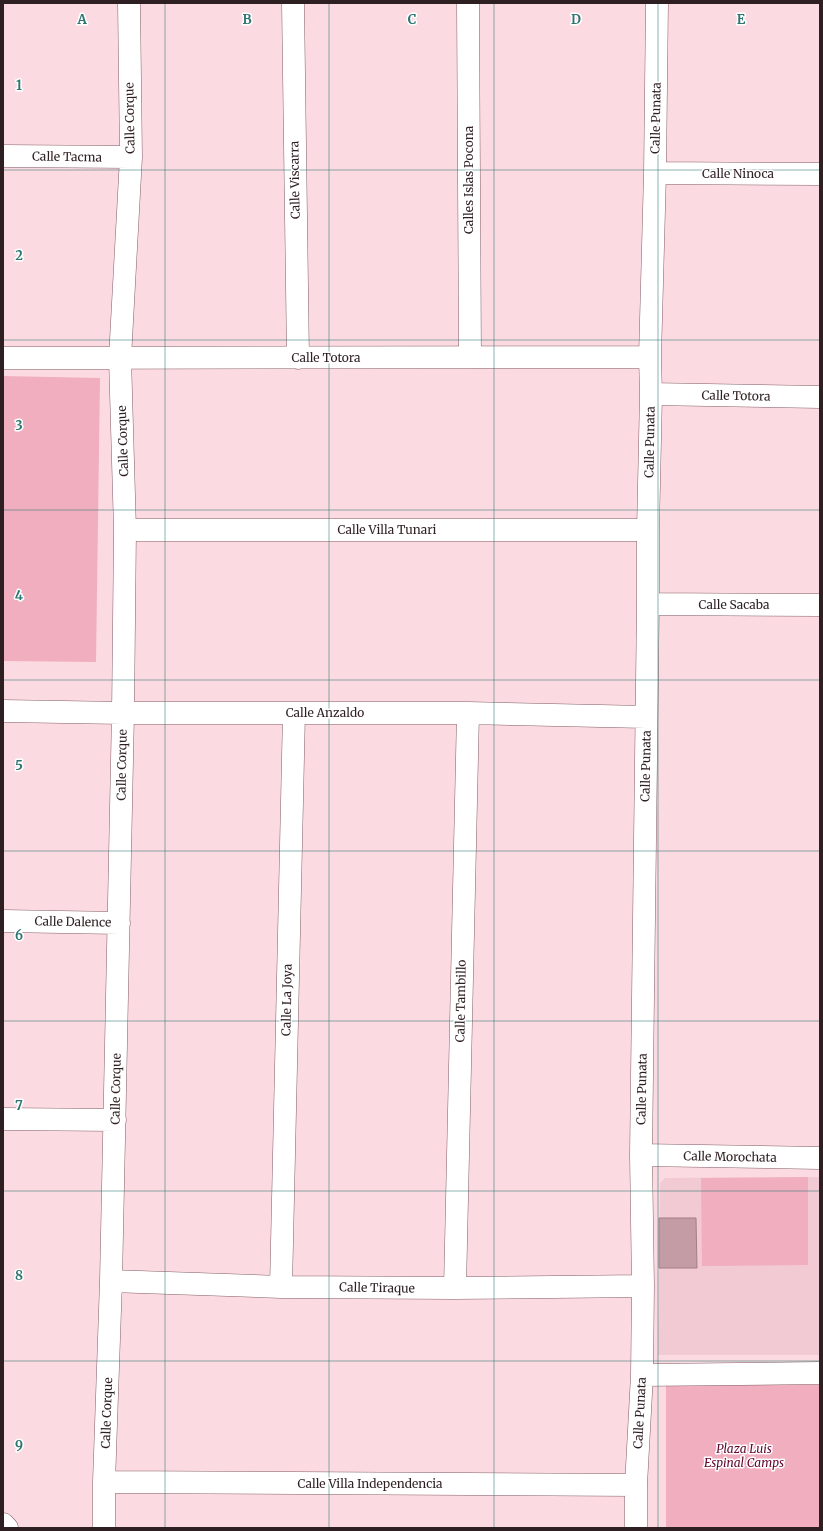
<svg xmlns="http://www.w3.org/2000/svg" width="823" height="1531" viewBox="0 0 823 1531" font-family="Merriweather,serif">
	<style>
		.built { fill: #f2cad3 }
		.green { fill: #f0aebe }
		.building { fill: #c49ca5; stroke: #a47d86 }
		.lines { fill: none; stroke-linecap: round; stroke-linejoin: round }
		.minor-casing { stroke: #845f67; stroke-width: 23 }
		.minor { stroke: #fff; stroke-width: 22 }
		.grid { fill: none; stroke: #2d7671; stroke-width: 1; stroke-opacity: 0.55 }
		.labels { text-anchor: middle; stroke-width: 3; stroke-linejoin: round; paint-order: stroke }
		.street-label { font-size: 12px; fill: #2e1f22; stroke: #fff }
		.park-label { font-size: 12px; font-style: italic; fill: #60052c; stroke: #fff }
		.grid-label { font-size: 13px; text-anchor: middle; font-weight: bold; fill: #2d7671; stroke: #fff; stroke-width: 3; stroke-linejoin: round; paint-order: stroke }
	</style>
	<rect width="100%" height="100%" fill="#fcdae1"/>
	<path class="built" d="M 820,1177 L 820,1355 L 658,1355 L 660,1183 L 665,1178 Z"/>
	<path class="green" d="M 3,376 L 100,378 L 96,662 L 3,661 Z
		M 808,1177 L 808,1265 L 702,1266 L 701,1178 Z
		M 666,1381 L 820,1385 L 820,1528 L 666,1528 Z"/>
	<path class="building" d="M 659,1218 L 696,1218 L 697,1268 L 659,1268 Z"/>
	<g class="lines">
		<g class="minor-casing">
			<path id="minor" d="M 293,3 L 298,358
				M 468,3 L 470,357
				M 3,156 L 131,157
				M 655,173 L 820,174
				M 3,358 L 650,357
				M 651,394 L 820,397
				M 125,530 L 648,530
				M 648,604 L 820,605
				M 3,711 L 123,713 L 468,713 L 646,717
				M 3,921 L 119,923
				M 3,1119 L 115,1120
				M 641,1155 L 820,1158
				M 111,1281 L 281,1287 L 455,1288 L 643,1286
				M 281,1287 L 294,713
				M 455,1288 L 468,713
				M 642,1375 L 820,1373
				M 104,1482 L 636,1485
				M 3,1524 L 7,1528
				M 104,1528 L 104,1482 L 111,1281 L 123,713 L 125,530 L 120,358 L 131,157 L 129,3
				M 636,1528 L 636,1485 L 642,1375 L 643,1286 L 641,1155 L 648,604 L 648,530 L 651,394 L 650,357 L 655,173 L 657,3"/>
		</g>
		<use href="#minor" class="minor"/>
	</g>
	<path class="grid" d="M 165,3 L 165,1528M 329,3 L 329,1528M 494,3 L 494,1528M 658,3 L 658,1528M 3,170 L 820,170M 3,340 L 820,340M 3,510 L 820,510M 3,680 L 820,680M 3,851 L 820,851M 3,1021 L 820,1021M 3,1191 L 820,1191M 3,1361 L 820,1361"/>
	<g class="labels">
		<g class="street-label">
			<text transform="translate(130 118) rotate(-91)" y="4">Calle Corque</text>
			<text transform="translate(656 118) rotate(-89)" y="4">Calle Punata</text>
			<text transform="translate(67 157) rotate(1)" y="4">Calle Tacma</text>
			<text x="738" y="178">Calle Ninoca</text>
			<text transform="translate(295 180) rotate(-91)" y="4">Calle Viscarra</text>
			<text transform="translate(469 180) rotate(-90)" y="4">Calles Islas Pocona</text>
			<text x="326" y="362">Calle Totora</text>
			<text transform="translate(736 396) rotate(1)" y="4">Calle Totora</text>
			<text transform="translate(123 441) rotate(-92)" y="4">Calle Corque</text>
			<text transform="translate(650 442) rotate(-89)" y="4">Calle Punata</text>
			<text x="387" y="534">Calle Villa Tunari</text>
			<text x="734" y="609">Calle Sacaba</text>
			<text x="325" y="717">Calle Anzaldo</text>
			<text transform="translate(122 765) rotate(-89)" y="4">Calle Corque</text>
			<text transform="translate(646 766) rotate(-89)" y="4">Calle Punata</text>
			<text transform="translate(73 922) rotate(1)" y="4">Calle Dalence</text>
			<text transform="translate(287 1000) rotate(-89)" y="4">Calle La Joya</text>
			<text transform="translate(461 1001) rotate(-89)" y="4">Calle Tambillo</text>
			<text transform="translate(116 1089) rotate(-89)" y="4">Calle Corque</text>
			<text transform="translate(642 1089) rotate(-89)" y="4">Calle Punata</text>
			<text transform="translate(730 1157) rotate(1)" y="4">Calle Morochata</text>
			<text transform="translate(377 1288) rotate(1)" y="4">Calle Tiraque</text>
			<text transform="translate(107 1413) rotate(-88)" y="4">Calle Corque</text>
			<text transform="translate(640 1413) rotate(-87)" y="4">Calle Punata</text>
			<text x="370" y="1488">Calle Villa Independencia</text>
		</g>
		<g class="park-label">
			<text x="744" y="1453">Plaza Luis<tspan x="744" dy="14">Espinal Camps</tspan></text>
		</g>
	</g>
	<g class="grid-label">
		<text x="82" y="24">A</text>
		<text x="247" y="24">B</text>
		<text x="412" y="24">C</text>
		<text x="576" y="24">D</text>
		<text x="741" y="24">E</text>
		<text x="19" y="90">1</text>
		<text x="19" y="260">2</text>
		<text x="19" y="430">3</text>
		<text x="19" y="600">4</text>
		<text x="19" y="770">5</text>
		<text x="19" y="940">6</text>
		<text x="19" y="1110">7</text>
		<text x="19" y="1280">8</text>
		<text x="19" y="1450">9</text>
	</g>
	<rect width="823" height="1531" fill="none" stroke="#2e1f22" stroke-width="8"/>
</svg>
